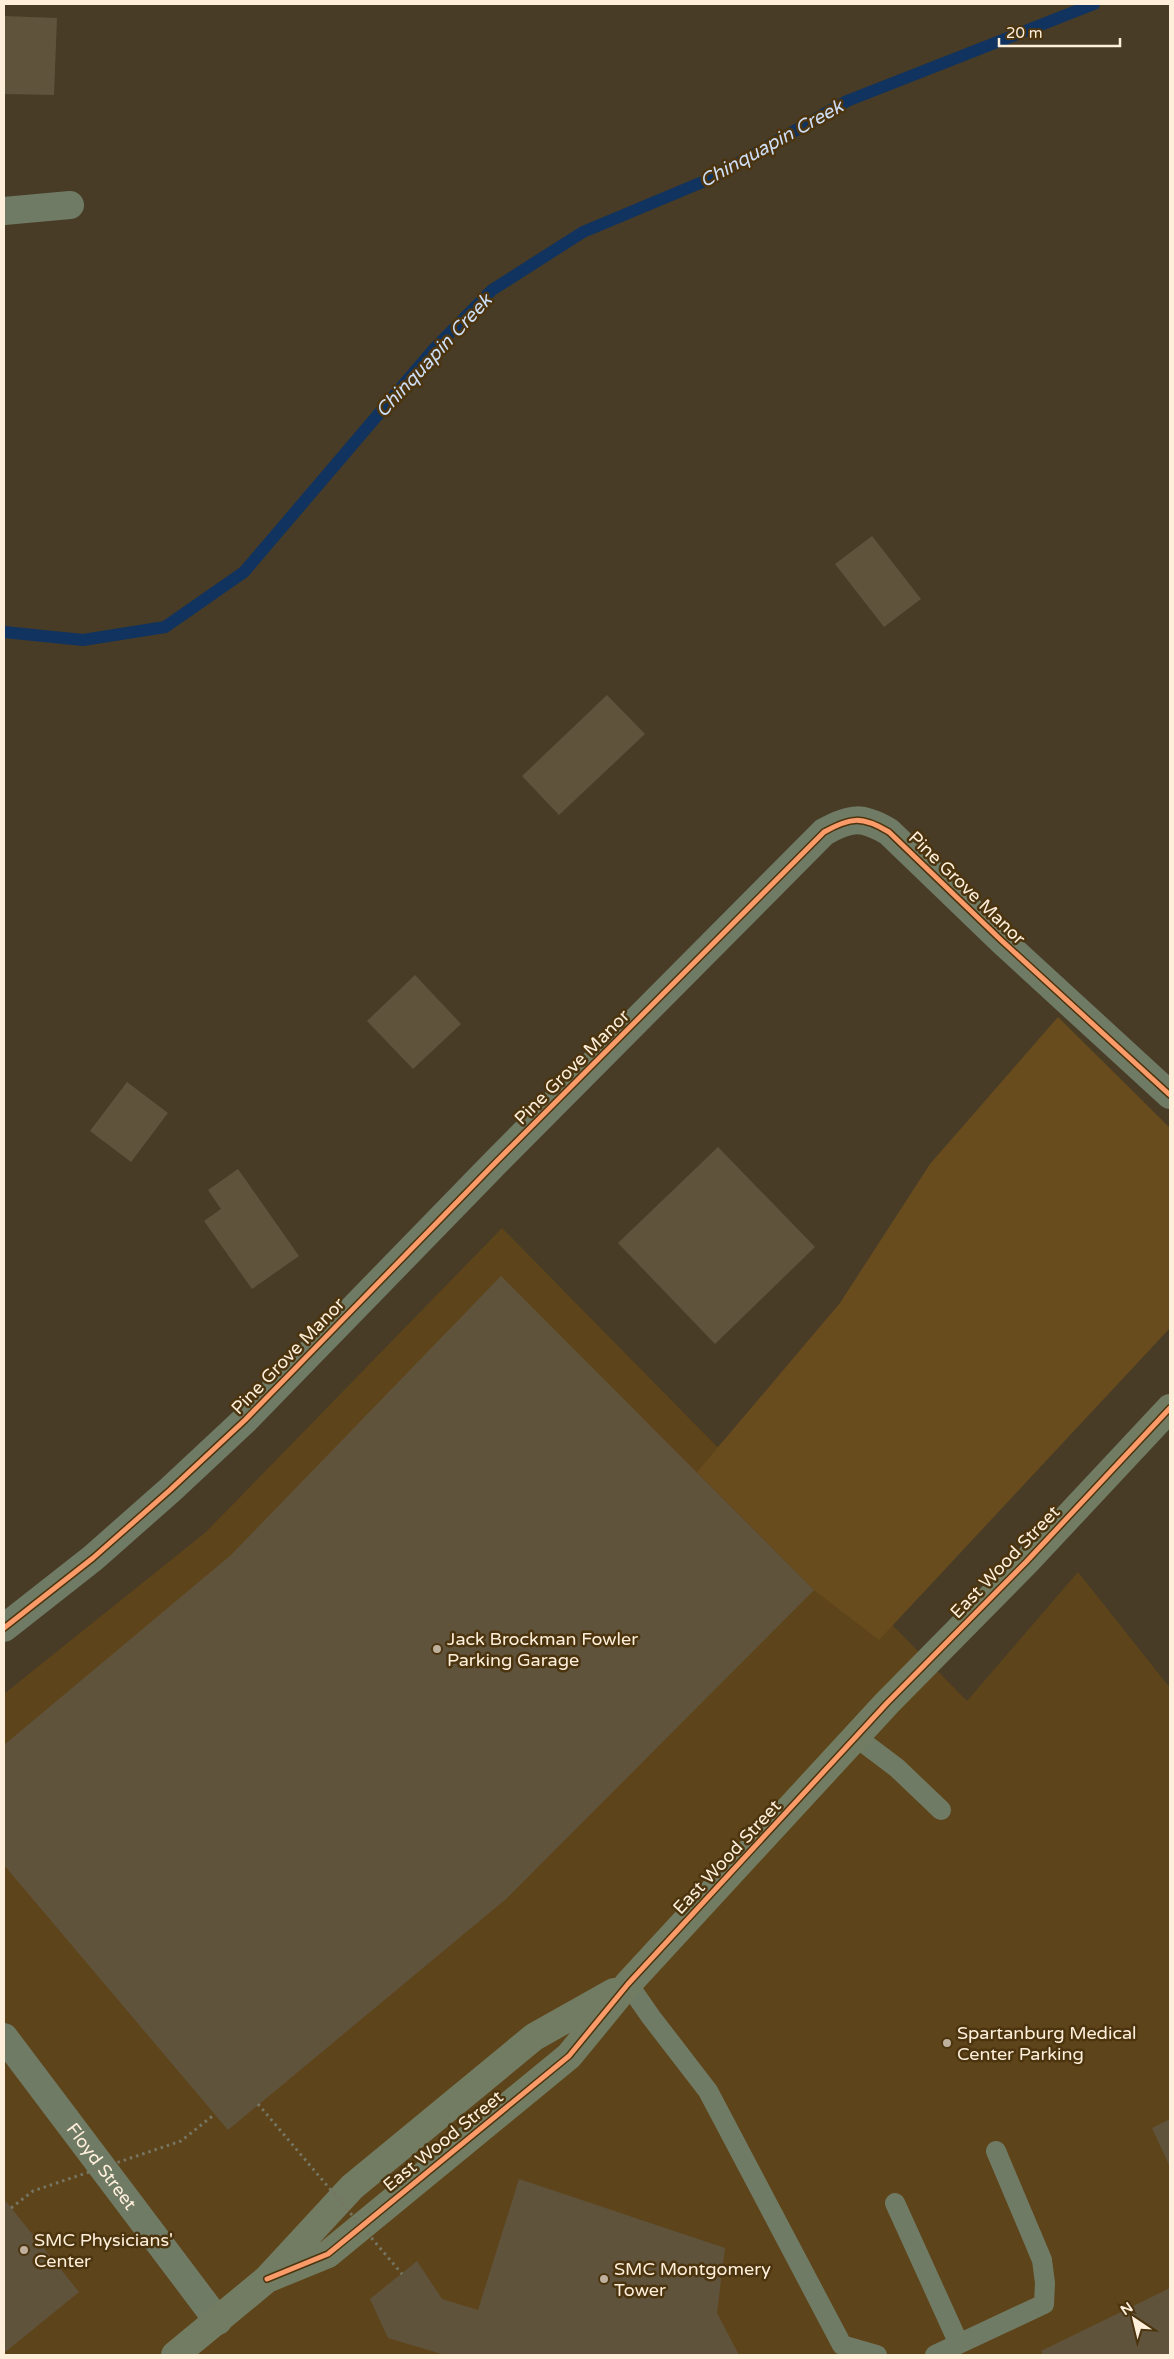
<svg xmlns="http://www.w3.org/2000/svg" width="1174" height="2359" viewBox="0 0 1174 2359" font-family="'Varela Round',sans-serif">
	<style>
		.built { fill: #5e441a }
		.green { fill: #694c1d }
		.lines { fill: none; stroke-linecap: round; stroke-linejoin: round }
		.stream { stroke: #10335f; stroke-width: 12 }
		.building { fill: #60533c }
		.lane { stroke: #707b65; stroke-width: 20 }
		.street { stroke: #707b65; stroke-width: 28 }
		.secondary { stroke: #727c62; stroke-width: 28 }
		.path-bridge { stroke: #757663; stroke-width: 3; stroke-dasharray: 2.5 4; stroke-linecap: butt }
		.cycleway-casing { stroke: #4b340e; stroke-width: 8 }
		.cycleway { stroke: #fa9b69; stroke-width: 5 }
		.poi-dot { fill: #beb09c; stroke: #4b340e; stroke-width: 2 }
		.labels { text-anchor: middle; stroke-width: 5; stroke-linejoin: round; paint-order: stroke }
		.street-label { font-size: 18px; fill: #feefdb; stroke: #4b340e }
		.poi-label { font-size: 18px; fill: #feefdb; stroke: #4b340e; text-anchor: start }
		.water-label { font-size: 19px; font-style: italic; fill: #cddef6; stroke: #4b340e }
	</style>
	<rect width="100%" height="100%" fill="#483c27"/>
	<path class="built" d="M 502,1228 L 967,1701 L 1078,1572 L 1170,1688 L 1170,2355 L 4,2355 L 4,1694 L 206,1532 Z"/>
	<path class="green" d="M 1058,1017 L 1170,1128 L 1170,1328 L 879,1640 L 814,1590 L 697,1472 L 840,1303 L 930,1164 Z"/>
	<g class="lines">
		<path class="stream" d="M 4,632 L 83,640 L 165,627 L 244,572 L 434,349 L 492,290 L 583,232 L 712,178 L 847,101 L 1094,4"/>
	</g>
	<path class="building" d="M 4,16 L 57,18 L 54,95 L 4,94 Z
		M 872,536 L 921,599 L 884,627 L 835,564 Z
		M 607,695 L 645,734 L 559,815 L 522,776 Z
		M 415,975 L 461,1024 L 413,1069 L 367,1021 Z
		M 127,1082 L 168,1113 L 131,1162 L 90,1131 Z
		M 718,1147 L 815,1247 L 715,1344 L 618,1243 Z
		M 238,1169 L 299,1256 L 252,1289 L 204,1221 L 221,1209 L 208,1190 Z
		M 501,1276 L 814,1590 L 506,1899 L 228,2130 L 4,1865 L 4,1745 L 231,1555 Z
		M 1170,2119 L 1170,2167 L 1152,2128 Z
		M 519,2179 L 725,2248 L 717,2313 L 739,2355 L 445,2355 L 388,2338 L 370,2299 L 417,2261 L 442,2299 L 478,2310 Z
		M 4,2199 L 79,2292 L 4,2353 Z
		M 1170,2288 L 1170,2355 L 1043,2355 L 1041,2351 Z"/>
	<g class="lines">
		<path class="lane" d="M 856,1737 L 897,1768 L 941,1810
			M 628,1984 L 651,2017 L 708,2091 L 842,2345 L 877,2355
			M 895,2203 L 959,2344
			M 935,2355 L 1044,2304 L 1045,2283 L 1042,2260 L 996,2151"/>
		<g class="street">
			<path d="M 4,211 L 70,205"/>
			<path d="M 4,1628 L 93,1558 L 170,1490 L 245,1420 L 496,1162 L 824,832 C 851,817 862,816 889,832 L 1001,940 L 1170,1095"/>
			<path id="s1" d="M 4,2037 L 218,2321"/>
		</g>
		<path class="secondary" d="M 267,2279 L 328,2254 L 569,2056 L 628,1984 L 887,1703 L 1026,1562 L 1170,1408
			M 175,2355 L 267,2279 L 352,2187 L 534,2037 L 614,1992"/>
		<path class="path-bridge" d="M 258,2104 L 402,2274
			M 11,2208 L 33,2191 L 181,2141 L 215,2114"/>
		<g class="cycleway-casing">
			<path id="cycleway" d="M 4,1628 L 93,1558 L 170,1490 L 245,1420 L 496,1162 L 824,832 C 851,817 862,816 889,832 L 1001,940 L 1170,1095
				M 267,2279 L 328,2254 L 569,2056 L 628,1984 L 887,1703 L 1026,1562 L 1170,1408"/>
		</g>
		<use href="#cycleway" class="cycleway"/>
	</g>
	<g class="poi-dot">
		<circle cx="437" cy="1649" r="5"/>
		<circle cx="947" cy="2043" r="5"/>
		<circle cx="24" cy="2250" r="5"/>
		<circle cx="604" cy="2279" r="5"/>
	</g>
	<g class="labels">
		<g class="street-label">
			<text transform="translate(967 888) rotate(44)" y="6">Pine Grove Manor</text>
			<text transform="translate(572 1067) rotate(-45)" y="6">Pine Grove Manor</text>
			<text transform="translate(288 1356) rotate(-46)" y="6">Pine Grove Manor</text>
			<text transform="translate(1005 1562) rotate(-46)" y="6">East Wood Street</text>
			<text transform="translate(727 1857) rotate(-47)" y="6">East Wood Street</text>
			<text transform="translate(443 2141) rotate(-39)" y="6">East Wood Street</text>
			<text dy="6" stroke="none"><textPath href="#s1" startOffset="162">Floyd Street</textPath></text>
		</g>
		<g class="poi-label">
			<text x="447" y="1645">Jack Brockman Fowler<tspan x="447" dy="21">Parking Garage</tspan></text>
			<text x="957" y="2039">Spartanburg Medical<tspan x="957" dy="21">Center Parking</tspan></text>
			<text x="34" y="2246">SMC Physicians'<tspan x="34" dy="21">Center</tspan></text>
			<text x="614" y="2275">SMC Montgomery<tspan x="614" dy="21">Tower</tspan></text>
		</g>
		<g class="water-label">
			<text transform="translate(771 143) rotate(-29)" y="7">Chinquapin Creek</text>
			<text transform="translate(433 355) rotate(-47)" y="7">Chinquapin Creek</text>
		</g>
	</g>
	<rect width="1174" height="2359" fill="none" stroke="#feefdb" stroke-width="10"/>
	<g transform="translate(1134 2319) rotate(325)" stroke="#4b340e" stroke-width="4" paint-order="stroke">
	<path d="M0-4L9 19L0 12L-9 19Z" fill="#feefdb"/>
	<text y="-8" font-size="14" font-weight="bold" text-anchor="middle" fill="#feefdb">N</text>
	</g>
	<path d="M999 38v8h121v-8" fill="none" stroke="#feefdb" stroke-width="2.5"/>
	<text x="1006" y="38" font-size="15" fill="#feefdb" stroke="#4b340e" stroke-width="4" paint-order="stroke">20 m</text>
</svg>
